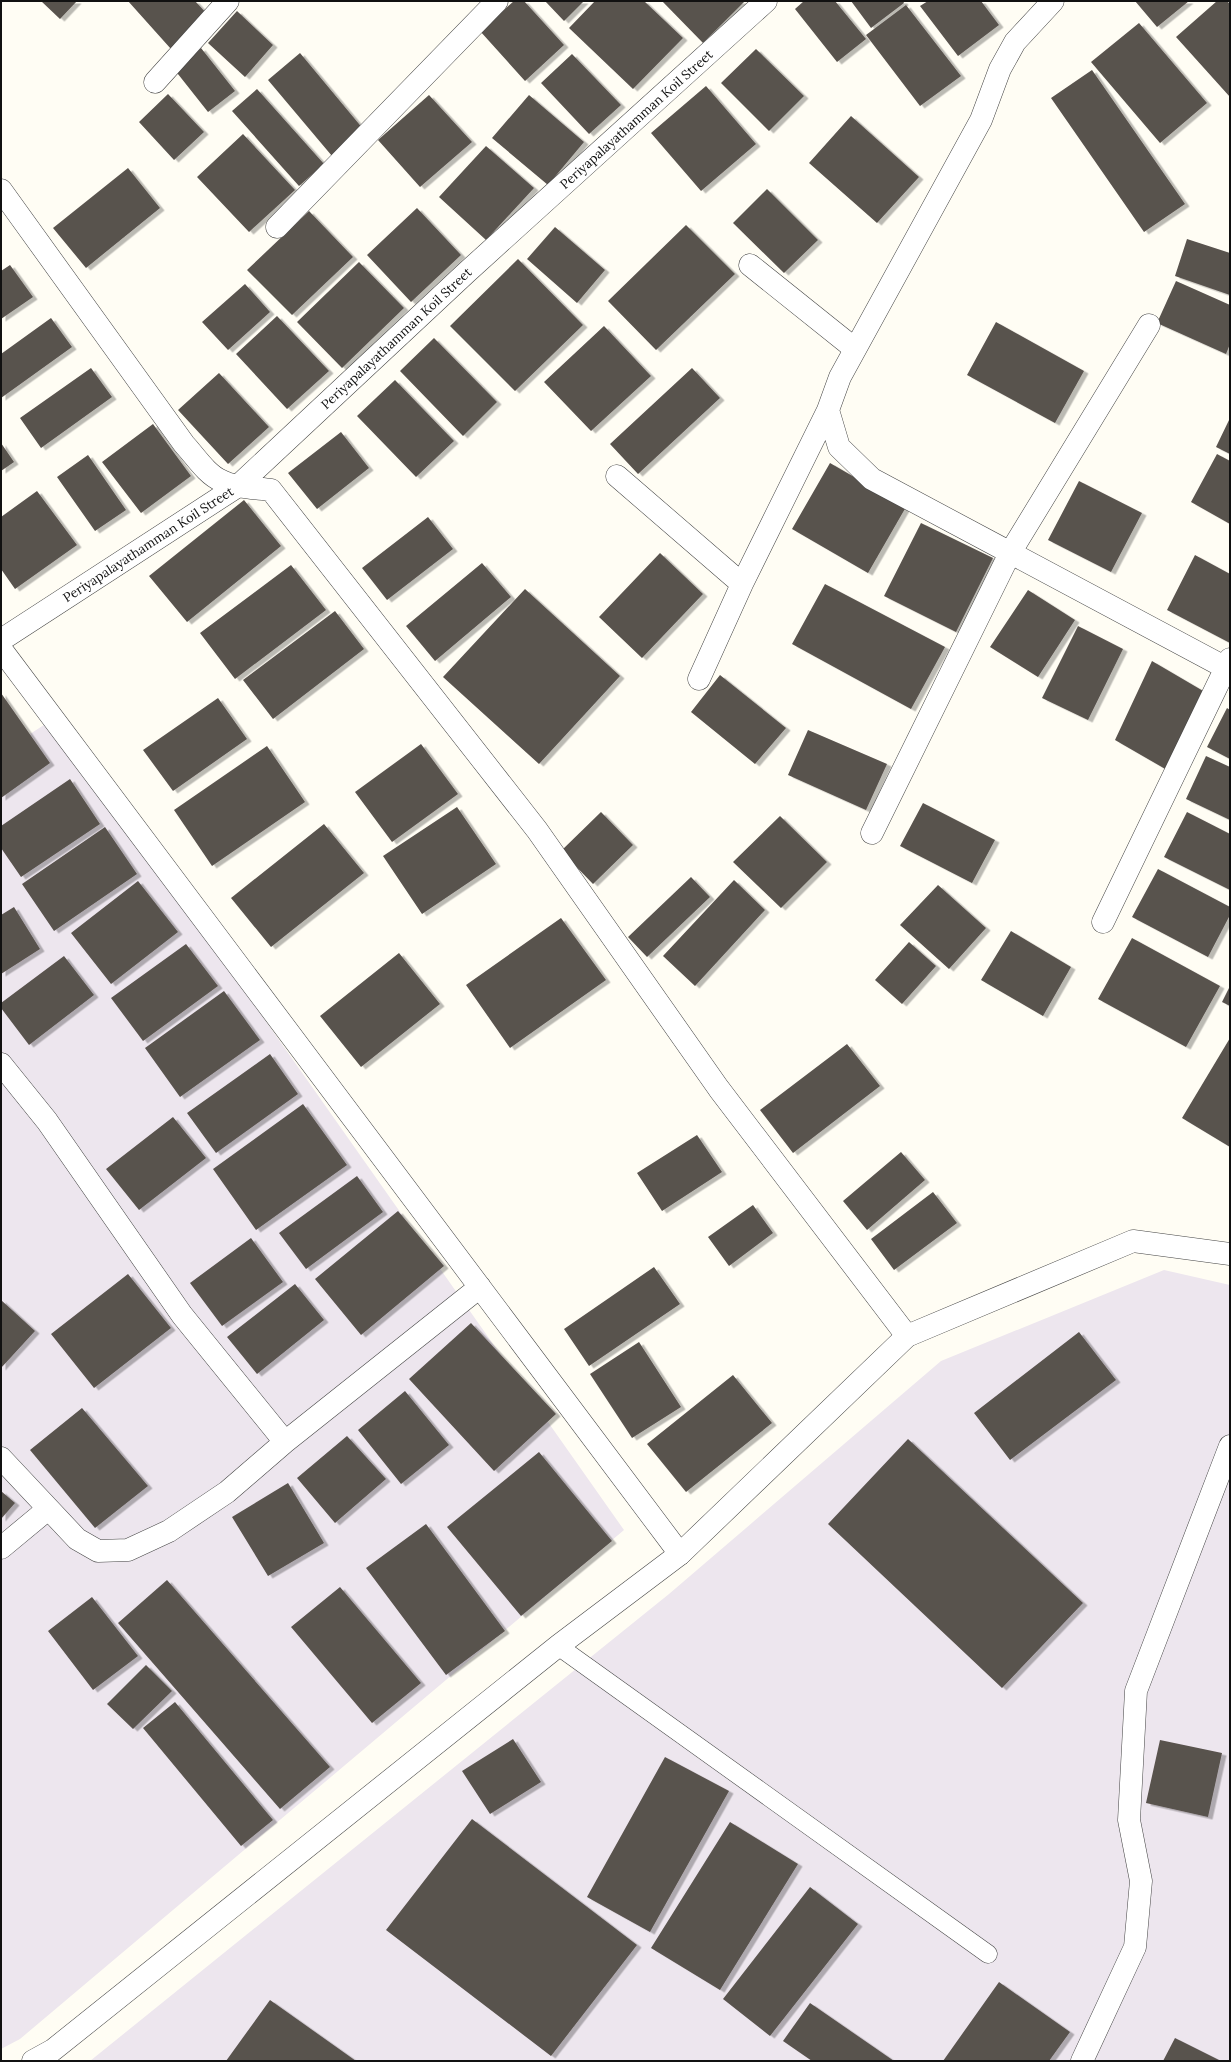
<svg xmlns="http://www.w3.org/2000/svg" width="1231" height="2062" viewBox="0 0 1231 2062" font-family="Lora,serif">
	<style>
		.industrial { fill: #ede6ee }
		.building { fill: #59524d; filter: url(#shadow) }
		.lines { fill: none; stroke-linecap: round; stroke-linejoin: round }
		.service-casing { stroke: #444; stroke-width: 19 }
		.minor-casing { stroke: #444; stroke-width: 23 }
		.tertiary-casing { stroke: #444; stroke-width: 23 }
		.service { stroke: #fff; stroke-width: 18 }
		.minor { stroke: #fff; stroke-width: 22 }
		.tertiary { stroke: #fff; stroke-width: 22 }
		.labels { text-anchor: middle; stroke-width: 4; stroke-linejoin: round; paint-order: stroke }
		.street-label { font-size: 13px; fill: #111; stroke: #fff }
	</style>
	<defs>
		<filter id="shadow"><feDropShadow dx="4.5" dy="2.5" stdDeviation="0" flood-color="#0004"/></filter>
	</defs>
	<rect width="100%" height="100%" fill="#fffdf4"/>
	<path class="industrial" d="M 53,719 L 624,1530 L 20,2039 L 1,2049 L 1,753 Z
		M 1164,1270 L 1230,1285 L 1230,2061 L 90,2061 L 669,1594 L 941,1361 Z"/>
	<path class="building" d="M 41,1 L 77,1 L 60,19 Z
		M 128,1 L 195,1 L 209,16 L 171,49 Z
		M 514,1 L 524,1 L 564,45 L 525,81 L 480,31 Z
		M 545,1 L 584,1 L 564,21 Z
		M 595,1 L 644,1 L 683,38 L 633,89 L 569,28 Z
		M 662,1 L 745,1 L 703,43 Z
		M 804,1 L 835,1 L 866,39 L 837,62 L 795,9 Z
		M 851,1 L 903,1 L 904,3 L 871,28 Z
		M 928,1 L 981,1 L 999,25 L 958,56 L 920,6 Z
		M 1135,1 L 1189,1 L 1157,27 Z
		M 1217,1 L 1227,1 L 1230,4 L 1230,97 L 1176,37 Z
		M 906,5 L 961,76 L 920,106 L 866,35 Z
		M 237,11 L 273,45 L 245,77 L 208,43 Z
		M 1139,23 L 1207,103 L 1160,143 L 1091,62 Z
		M 201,48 L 235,91 L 208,112 L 174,69 Z
		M 756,49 L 804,96 L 769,131 L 721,83 Z
		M 300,53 L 364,130 L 332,156 L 268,80 Z
		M 572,54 L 621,105 L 589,134 L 541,83 Z
		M 1092,70 L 1185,204 L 1144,232 L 1051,98 Z
		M 706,86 L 756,144 L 701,191 L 651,133 Z
		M 257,89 L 324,164 L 299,186 L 232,111 Z
		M 168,94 L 204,132 L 174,160 L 139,122 Z
		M 429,95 L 472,142 L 420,187 L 378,140 Z
		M 529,95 L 584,142 L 548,185 L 492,138 Z
		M 851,116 L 919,177 L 877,223 L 809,163 Z
		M 243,134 L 295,190 L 249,232 L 197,177 Z
		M 486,146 L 534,188 L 486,240 L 439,197 Z
		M 128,168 L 160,208 L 86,268 L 53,228 Z
		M 767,189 L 818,240 L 784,273 L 733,223 Z
		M 417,208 L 461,255 L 411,302 L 367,255 Z
		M 309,211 L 353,257 L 292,315 L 247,270 Z
		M 686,225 L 735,274 L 656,350 L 608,301 Z
		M 555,227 L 605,270 L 577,303 L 527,259 Z
		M 1187,239 L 1230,253 L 1230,295 L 1175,276 Z
		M 518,259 L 583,325 L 515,391 L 450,326 Z
		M 359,262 L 404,308 L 342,368 L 297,322 Z
		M 10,265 L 33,297 L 1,319 L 1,271 Z
		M 1176,281 L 1230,305 L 1230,344 L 1226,354 L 1157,323 Z
		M 245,284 L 270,312 L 228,350 L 202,322 Z
		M 277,316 L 329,371 L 287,409 L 236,354 Z
		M 51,318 L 72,347 L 1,398 L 1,354 Z
		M 996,322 L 1084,371 L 1055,423 L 967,375 Z
		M 604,326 L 651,376 L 591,431 L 544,382 Z
		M 434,338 L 497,402 L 463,436 L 400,371 Z
		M 91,368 L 112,397 L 41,448 L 20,418 Z
		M 692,368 L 720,398 L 638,474 L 610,444 Z
		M 219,373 L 269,427 L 228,464 L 178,410 Z
		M 395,380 L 454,441 L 416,477 L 357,416 Z
		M 1230,418 L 1230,454 L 1216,447 Z
		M 153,424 L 191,476 L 141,513 L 102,462 Z
		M 341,432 L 369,468 L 317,509 L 288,473 Z
		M 1,443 L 14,462 L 1,471 Z
		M 1217,454 L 1230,461 L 1230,524 L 1191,502 Z
		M 88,455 L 126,510 L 95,531 L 57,477 Z
		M 830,463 L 906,507 L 868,573 L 792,529 Z
		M 1079,481 L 1142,513 L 1111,572 L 1048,540 Z
		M 37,491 L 77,545 L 15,589 L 1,569 L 1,517 Z
		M 244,500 L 281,546 L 187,622 L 149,576 Z
		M 428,517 L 453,549 L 387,600 L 362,568 Z
		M 921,523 L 993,558 L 956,632 L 884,596 Z
		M 660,553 L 703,594 L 642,658 L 599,617 Z
		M 1195,555 L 1230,574 L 1230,643 L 1167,610 Z
		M 482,563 L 511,597 L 435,661 L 406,626 Z
		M 291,565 L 326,610 L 235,679 L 200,633 Z
		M 825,584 L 945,647 L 911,709 L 792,644 Z
		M 525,589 L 620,676 L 539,764 L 443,677 Z
		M 1028,590 L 1075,620 L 1038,677 L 990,647 Z
		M 335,611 L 364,649 L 273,719 L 243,680 Z
		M 1078,626 L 1123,649 L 1088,720 L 1042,698 Z
		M 1152,661 L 1210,695 L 1167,770 L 1115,740 Z
		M 720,675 L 786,728 L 755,764 L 691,712 Z
		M 1,693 L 50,763 L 1,798 Z
		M 218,698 L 247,739 L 173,791 L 143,750 Z
		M 1227,708 L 1230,710 L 1230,759 L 1207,747 Z
		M 808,730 L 887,764 L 866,810 L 788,775 Z
		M 421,744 L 458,794 L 392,842 L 355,792 Z
		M 267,746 L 305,802 L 212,866 L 174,810 Z
		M 1206,756 L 1230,767 L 1230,820 L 1186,799 Z
		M 70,779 L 100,824 L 21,877 L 1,848 L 1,826 Z
		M 923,803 L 995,840 L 972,883 L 900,846 Z
		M 457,807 L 496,864 L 422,914 L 383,856 Z
		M 601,812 L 633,845 L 593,884 L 561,851 Z
		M 1187,812 L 1230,834 L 1230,890 L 1164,857 Z
		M 780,816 L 827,862 L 781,908 L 733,862 Z
		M 324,824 L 364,873 L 271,947 L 231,898 Z
		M 105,827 L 137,874 L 54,931 L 22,884 Z
		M 1158,869 L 1230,907 L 1230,915 L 1208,957 L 1132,917 Z
		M 691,877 L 710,897 L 647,957 L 628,937 Z
		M 734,880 L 765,910 L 695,986 L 663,956 Z
		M 138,881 L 178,932 L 111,984 L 71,933 Z
		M 938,885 L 986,928 L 949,969 L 900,925 Z
		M 14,907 L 40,949 L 1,974 L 1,915 Z
		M 561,918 L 606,980 L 510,1048 L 466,985 Z
		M 1011,931 L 1071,967 L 1043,1016 L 981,980 Z
		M 1132,938 L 1220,986 L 1186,1047 L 1098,999 Z
		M 909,942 L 936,966 L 902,1004 L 875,980 Z
		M 186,944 L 218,986 L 143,1041 L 111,998 Z
		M 399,953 L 440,1004 L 361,1067 L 320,1016 Z
		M 64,956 L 94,995 L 29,1045 L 1,1008 L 1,1003 Z
		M 1230,986 L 1230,1006 L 1222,1002 Z
		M 224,991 L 260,1040 L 180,1097 L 145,1048 Z
		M 1230,1038 L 1230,1147 L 1182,1118 Z
		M 847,1044 L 880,1086 L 793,1153 L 760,1110 Z
		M 270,1054 L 298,1094 L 216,1153 L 187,1113 Z
		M 303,1104 L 347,1165 L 256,1230 L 213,1169 Z
		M 173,1117 L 206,1158 L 139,1210 L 106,1169 Z
		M 697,1135 L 722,1172 L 662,1211 L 637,1173 Z
		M 901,1152 L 925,1180 L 867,1230 L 843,1201 Z
		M 357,1176 L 383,1212 L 306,1269 L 279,1233 Z
		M 933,1192 L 957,1223 L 894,1270 L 871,1239 Z
		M 753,1205 L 773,1233 L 729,1266 L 708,1237 Z
		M 398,1211 L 444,1266 L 361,1335 L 315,1279 Z
		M 251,1238 L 283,1282 L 222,1326 L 190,1283 Z
		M 654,1267 L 680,1304 L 589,1366 L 564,1329 Z
		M 128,1274 L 171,1328 L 94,1388 L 51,1334 Z
		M 295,1284 L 324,1320 L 257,1374 L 227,1337 Z
		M 1,1300 L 35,1331 L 1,1368 Z
		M 471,1323 L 556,1414 L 494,1471 L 409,1379 Z
		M 1079,1332 L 1116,1380 L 1010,1460 L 974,1413 Z
		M 639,1342 L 681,1407 L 632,1438 L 590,1374 Z
		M 733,1375 L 772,1423 L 686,1492 L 647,1444 Z
		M 405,1391 L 449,1445 L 401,1484 L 358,1430 Z
		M 82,1408 L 148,1486 L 95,1528 L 30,1450 Z
		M 347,1436 L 386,1479 L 335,1523 L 297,1478 Z
		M 908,1439 L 1083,1603 L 1002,1688 L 828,1524 Z
		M 539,1452 L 612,1541 L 521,1616 L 447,1527 Z
		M 288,1483 L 324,1543 L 268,1576 L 232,1517 Z
		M 1,1491 L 15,1503 L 1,1519 Z
		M 426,1524 L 505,1631 L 446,1675 L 366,1568 Z
		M 167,1580 L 330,1767 L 280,1809 L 118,1623 Z
		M 340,1587 L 421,1683 L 372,1723 L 291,1627 Z
		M 92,1597 L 138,1656 L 93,1690 L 48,1631 Z
		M 146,1665 L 172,1691 L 133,1729 L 107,1704 Z
		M 175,1702 L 273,1820 L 241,1846 L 143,1728 Z
		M 513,1739 L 541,1782 L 490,1814 L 462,1771 Z
		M 1160,1740 L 1222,1753 L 1208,1817 L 1146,1803 Z
		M 665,1757 L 729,1791 L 650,1932 L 587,1897 Z
		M 472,1819 L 637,1945 L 551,2056 L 386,1930 Z
		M 730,1822 L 798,1864 L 720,1990 L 651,1948 Z
		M 810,1887 L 858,1924 L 770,2036 L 723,1999 Z
		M 999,1982 L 1070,2032 L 1049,2061 L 943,2061 Z
		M 270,2000 L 356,2061 L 226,2061 Z
		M 810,2003 L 894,2061 L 812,2061 L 783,2041 Z
		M 1175,2038 L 1221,2061 L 1163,2061 Z"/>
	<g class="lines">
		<g class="service-casing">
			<path id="service" d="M 558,1646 L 988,1954"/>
		</g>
		<g class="minor-casing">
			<path id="minor" d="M 1053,1 L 1015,42 L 1000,69 L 981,120 L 840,377 L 828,410 L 839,447 L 872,479 L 1230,670
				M 155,82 L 228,1
				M 1,190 L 184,444 C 195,456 207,475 222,481 C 236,488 255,488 271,490 L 537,830 L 719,1089 L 907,1336
				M 277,227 L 497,1
				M 750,265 L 855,349
				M 617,476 L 742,584
				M 1,640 L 238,486 L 467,272 L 766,1
				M 1,649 L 680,1554
				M 699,679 L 742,584 L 828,410
				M 872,833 L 1010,553 L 1149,325
				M 1103,922 L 1230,659
				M 1,1064 L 47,1121 L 182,1315 L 285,1442
				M 1,1458 L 77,1539 L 98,1551 L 128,1550 L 169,1531 L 227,1492 L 285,1442 L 480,1287
				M 1,1548 L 48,1509
				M 1082,2061 L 1135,1947 L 1141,1881 L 1129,1820 L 1136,1691 L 1230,1446"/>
		</g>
		<g class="tertiary-casing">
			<path id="tertiary" d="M 33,2061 L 53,2050 L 558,1646 L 680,1554 L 907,1336 L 1133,1241 L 1230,1254"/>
		</g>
		<use href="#service" class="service"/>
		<use href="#minor" class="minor"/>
		<use href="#tertiary" class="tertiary"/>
	</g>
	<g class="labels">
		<g class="street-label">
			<text transform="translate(636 119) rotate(-42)" y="5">Periyapalayathamman Koil Street</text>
			<text transform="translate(396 338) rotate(-43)" y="5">Periyapalayathamman Koil Street</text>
			<text transform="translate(148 544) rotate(-33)" y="5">Periyapalayathamman Koil Street</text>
		</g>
	</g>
	<rect width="1231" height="2062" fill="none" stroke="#111111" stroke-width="4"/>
</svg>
